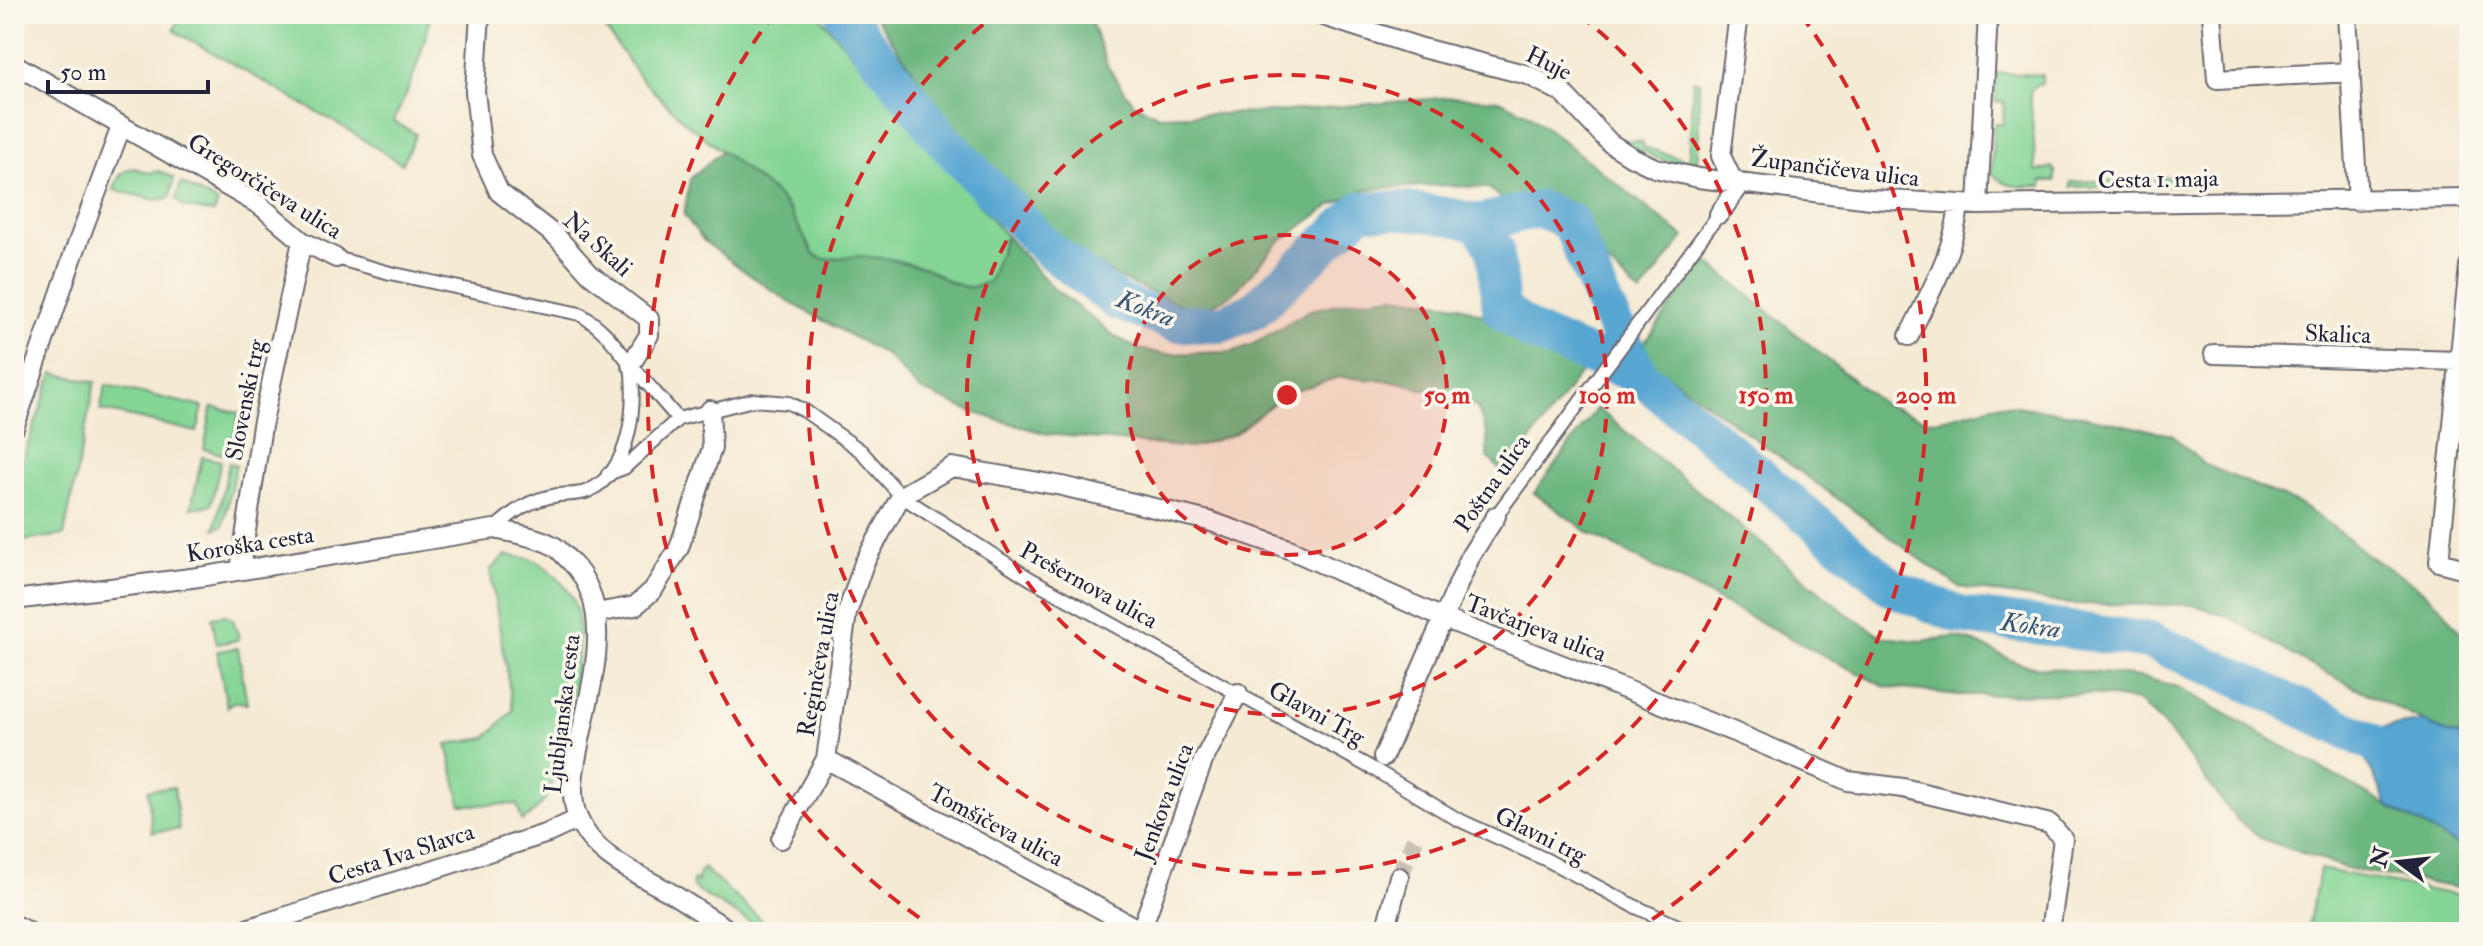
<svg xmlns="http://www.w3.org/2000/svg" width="2483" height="946" viewBox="0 0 2483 946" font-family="'IM FELL Double Pica',serif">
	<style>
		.green { fill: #85d596; stroke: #547c68; stroke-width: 2 }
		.forest { fill: #6cb67f; stroke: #476c5d; stroke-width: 2 }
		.water { fill: #58a6d2; stroke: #3d6486; stroke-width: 2 }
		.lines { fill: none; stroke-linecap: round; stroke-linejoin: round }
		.river { stroke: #58a6d2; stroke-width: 38 }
		.minor-tunnel { stroke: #cbc2b5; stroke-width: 18; stroke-dasharray: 18 9; stroke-linecap: butt }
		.pedestrian-casing { stroke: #6c6870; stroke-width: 16 }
		.minor-casing { stroke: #6c6870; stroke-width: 22 }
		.pedestrian { stroke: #fff; stroke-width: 12 }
		.minor { stroke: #fff; stroke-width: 18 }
		.ring { fill: none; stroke: #d62828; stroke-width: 4; stroke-dasharray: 14 10 }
		.labels { text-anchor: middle; stroke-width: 7; stroke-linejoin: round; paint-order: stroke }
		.street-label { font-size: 24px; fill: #22223b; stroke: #fbf7ec }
		.water-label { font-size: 26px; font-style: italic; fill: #385777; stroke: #fbf7ec }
		.centre { fill: #d62828; stroke: #fbf7ec; stroke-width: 4 }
		.ring-label { font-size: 24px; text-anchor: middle; font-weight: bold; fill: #d62828; stroke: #fbf7ec; stroke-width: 7; stroke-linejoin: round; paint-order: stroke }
	</style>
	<rect width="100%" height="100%" fill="#fbf7ec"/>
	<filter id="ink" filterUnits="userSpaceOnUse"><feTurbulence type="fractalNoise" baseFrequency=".0125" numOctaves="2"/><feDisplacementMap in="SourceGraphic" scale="16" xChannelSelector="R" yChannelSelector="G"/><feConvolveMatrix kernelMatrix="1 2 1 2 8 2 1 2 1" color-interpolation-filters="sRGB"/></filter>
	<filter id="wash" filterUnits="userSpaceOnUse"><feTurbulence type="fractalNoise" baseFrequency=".006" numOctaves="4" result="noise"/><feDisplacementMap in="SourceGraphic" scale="32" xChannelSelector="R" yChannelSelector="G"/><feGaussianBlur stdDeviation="1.8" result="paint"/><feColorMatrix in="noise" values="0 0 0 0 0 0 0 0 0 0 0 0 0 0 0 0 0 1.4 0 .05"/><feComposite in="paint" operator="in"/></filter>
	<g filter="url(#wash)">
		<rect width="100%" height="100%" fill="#f5ead3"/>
		<path class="green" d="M 182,14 L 431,14 C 422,52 412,86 393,121 L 416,134 L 402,164 L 345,128 L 178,33 L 174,29 Z
			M 595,14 L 818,14 L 1006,236 L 989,282 L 969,289 L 950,282 L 926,268 L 824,259 L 814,255 L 789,209 L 776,194 L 686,123 L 641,79 Z
			M 1997,73 L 2042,75 L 2042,84 L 2038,84 L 2030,92 L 2036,172 L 2052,167 L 2055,171 L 2055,181 L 2042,181 L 2042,186 C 2023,186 2004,190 1992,172 L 1993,130 L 1995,124 L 2003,124 L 2004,102 L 1995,101 Z
			M 1693,81 L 1699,82 C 1698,112 1701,141 1695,170 L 1657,158 L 1618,140 L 1643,142 L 1643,147 L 1689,161 Z
			M 134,168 L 150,173 L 160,171 L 174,178 L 170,198 L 156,200 L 114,190 C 118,178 120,170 134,168 Z
			M 2208,174 L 2209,185 L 2156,185 L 2155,178 Z
			M 2144,179 L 2144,186 L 2071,187 L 2071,182 Z
			M 181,183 L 218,203 L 214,213 L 184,207 L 176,199 Z
			M 53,373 L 95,382 L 64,535 L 14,542 L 14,484 Z
			M 106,385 L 203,407 L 197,432 L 100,410 Z
			M 212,407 L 239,413 L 232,447 L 221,454 L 204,449 Z
			M 202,457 L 221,461 L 211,505 L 191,508 Z
			M 229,463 L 236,465 L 223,526 L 215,529 Z
			M 506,555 C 515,557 528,557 536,561 C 552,570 571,590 576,607 C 587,639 562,764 547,795 C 541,807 533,814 522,821 L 517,804 L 461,805 L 447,744 L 486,738 L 513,710 L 490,570 Z
			M 225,615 L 233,620 L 239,637 L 237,640 L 217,644 L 212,617 Z
			M 238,648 L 247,704 C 239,702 233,699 227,707 L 217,651 Z
			M 174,787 L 179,829 L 152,832 L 148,790 Z
			M 703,868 L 772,929 L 767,932 L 697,891 L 692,885 L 694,880 L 698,882 L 699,873 Z
			M 2320,869 L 2461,896 L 2458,932 L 2307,932 Z"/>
		<path class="forest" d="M 873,14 L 1088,14 L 1108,67 L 1134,104 L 1159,116 L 1275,112 L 1452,97 L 1499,100 L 1529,114 L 1684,237 L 1640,294 L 1570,227 L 1511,208 L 1489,188 L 1441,185 L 1367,189 L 1331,205 L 1278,243 L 1233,294 L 1210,306 L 1186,307 L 1123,280 L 1071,247 L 1022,208 L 963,142 Z
			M 722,151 L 775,194 L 789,209 L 814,255 L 824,259 L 861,256 L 890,259 L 926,268 L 950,282 L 969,288 L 989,282 L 1006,236 L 1053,288 L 1116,337 L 1138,349 L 1164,354 L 1232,352 L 1251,345 L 1310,310 L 1352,301 L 1394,296 L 1458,305 L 1498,321 L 1514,321 L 1539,336 L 1582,371 L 1505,475 L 1487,456 L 1487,434 L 1477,407 L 1400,382 L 1339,377 L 1284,395 L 1234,434 L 1191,448 L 1047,434 L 975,413 L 920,390 L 886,355 L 791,303 L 747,273 L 704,241 L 684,215 L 690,179 Z
			M 1705,260 L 1883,404 L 1926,420 L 1937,420 L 2001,404 L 2073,414 L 2172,435 L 2203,464 L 2295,502 L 2328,523 L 2369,556 L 2417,586 L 2442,608 L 2469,644 L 2469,738 L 2442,731 L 2301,660 L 2231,618 L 2195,605 L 2069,604 L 1959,587 L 1637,353 Z
			M 1597,408 L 1846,613 L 1883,637 L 1920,641 L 1954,637 L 1975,642 L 2015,662 L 2036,667 L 2142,677 L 2180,688 L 2469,852 L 2469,890 L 2345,868 L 2263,839 L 2236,819 L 2166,727 L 2138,701 L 2090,694 L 1959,695 L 1885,687 L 1589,533 L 1534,493 Z"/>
		<path class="water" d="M 2423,721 L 2442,731 L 2469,738 L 2469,852 L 2388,806 L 2353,733 Z"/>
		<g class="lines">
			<path class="river" d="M 844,14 L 944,141 L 1048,249 L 1116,301 L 1175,323 L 1221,324 L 1253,311 L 1361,210 C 1402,209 1439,213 1479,223 L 1495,249 L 1501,309 L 1532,332 L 1641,377 L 1893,588 L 1959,615 L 2150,641 L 2236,677 L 2469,789
				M 1479,223 L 1538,209 L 1570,222 L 1604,304 L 1641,377"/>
		</g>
	</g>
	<g filter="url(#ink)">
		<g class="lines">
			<path class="minor-tunnel" d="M 1399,877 L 1415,839"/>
			<g class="pedestrian-casing">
				<path id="pedestrian" d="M 336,258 L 390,273 L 580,314 C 607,331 613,343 633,367 C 647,384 663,401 678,419 L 753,400 L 789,403 L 805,411 L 861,451 L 901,496 L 1029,578 L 1375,770 L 1457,819 L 1547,860 L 1634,906 L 1691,932
					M 608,474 L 624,468 L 678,419
					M 1496,516 L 1719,214
					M 494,529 C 515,510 529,500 558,495 C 567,494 580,495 588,491 C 632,471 636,405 631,364"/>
			</g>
			<g class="minor-casing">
				<path id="minor" d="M 480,14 L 475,91 L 482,155 L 499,192 L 557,237 L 590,274 L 649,319 L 649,335 L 631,364
					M 1317,14 L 1422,48 L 1528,75 L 1563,93 L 1610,143 L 1632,157 L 1655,168 L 1698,178 L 1871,199 L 1978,205 L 2469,198
					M 1739,14 L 1721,156 L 1731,177 L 1741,184
					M 2212,14 L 2217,79 L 2351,72
					M 2347,14 L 2358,201
					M 14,64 L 261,206 L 302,241 L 336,258
					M 1978,205 L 1988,14
					M 1719,214 L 1741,184
					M 2469,266 L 2439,562 L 2469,570
					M 1909,336 C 1929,294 1955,251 1959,204
					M 2214,354 L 2461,361
					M 14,428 L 74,253 L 121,127
					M 240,570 L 262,426 L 302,241
					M 14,600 L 199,577 L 494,529 C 513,533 534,536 552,545 C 559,548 564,556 570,561 C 617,607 591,684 580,740 C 575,765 568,794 578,818 C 593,856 638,874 671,893 C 691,906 712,919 732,932
					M 596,613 L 635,606 L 653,590 L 679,548 L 712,448 L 710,410
					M 1383,757 L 1471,555 L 1496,516
					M 826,759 L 1143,932
					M 781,839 L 826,759 L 847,613 L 864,563 L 901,496 L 952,467 L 1062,486 L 1209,521 L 1289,549 L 1443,618 L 1734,732 L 1848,781 L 1903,788 L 2050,824 L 2063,839 L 2050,932
					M 14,925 L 29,932
					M 1141,930 L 1203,761 L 1238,693
					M 237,932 L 548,833 L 578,819
					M 1385,932 L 1399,877"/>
			</g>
			<use href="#pedestrian" class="pedestrian"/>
			<use href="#minor" class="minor"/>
		</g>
	</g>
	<circle cx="1287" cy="395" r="160" fill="#d62828" fill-opacity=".12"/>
	<g class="ring">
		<circle cx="1287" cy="395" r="160"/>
		<circle cx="1287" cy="395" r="320"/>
		<path d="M1579 15A479 479 0 1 1 995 15"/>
		<path d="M939 931A639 639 0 0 1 773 15M1801 15A639 639 0 0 1 1635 931"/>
	</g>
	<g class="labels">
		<g class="street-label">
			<text transform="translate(1549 63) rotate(26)" y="8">Huje</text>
			<text transform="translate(1835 168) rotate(7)" y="8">Župančičeva ulica</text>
			<text transform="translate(2158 179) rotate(-1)" y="8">Cesta 1. maja</text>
			<text transform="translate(265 186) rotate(32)" y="8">Gregorčičeva ulica</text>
			<text transform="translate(598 244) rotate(42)" y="8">Na Skali</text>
			<text transform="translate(2338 334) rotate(2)" y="8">Skalica</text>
			<text transform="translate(245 400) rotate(-79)" y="8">Slovenski trg</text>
			<text transform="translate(1492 483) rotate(-55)" y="8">Poštna ulica</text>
			<text transform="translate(250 544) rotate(-9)" y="8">Koroška cesta</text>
			<text transform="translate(1089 585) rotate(29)" y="8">Prešernova ulica</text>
			<text transform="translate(1536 628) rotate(21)" y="8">Tavčarjeva ulica</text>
			<text transform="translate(818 664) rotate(-80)" y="8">Reginčeva ulica</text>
			<text transform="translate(1317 713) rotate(29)" y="8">Glavni Trg</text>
			<text transform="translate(562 714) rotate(-83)" y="8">Ljubljanska cesta</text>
			<text transform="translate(1164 802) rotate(-69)" y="8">Jenkova ulica</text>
			<text transform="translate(996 825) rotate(28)" y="8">Tomšičeva ulica</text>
			<text transform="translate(1541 835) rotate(26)" y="8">Glavni trg</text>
			<text transform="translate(401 854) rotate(-18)" y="8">Cesta Iva Slavca</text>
		</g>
		<g class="water-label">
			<text transform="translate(1146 308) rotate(21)" y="9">Kokra</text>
			<text transform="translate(2031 625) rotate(8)" y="9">Kokra</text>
		</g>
	</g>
	<circle cx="1287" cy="395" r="12" class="centre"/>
	<g class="ring-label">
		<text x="1447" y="403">50 m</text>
		<text x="1607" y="403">100 m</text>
		<text x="1766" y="403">150 m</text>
		<text x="1926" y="403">200 m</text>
	</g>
	<rect width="2483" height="946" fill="none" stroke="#fbf7ec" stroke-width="48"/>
	<g transform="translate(2399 862) rotate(285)" stroke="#fbf7ec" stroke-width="6" paint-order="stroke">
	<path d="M0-6L14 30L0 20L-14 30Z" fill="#22223b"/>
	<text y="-12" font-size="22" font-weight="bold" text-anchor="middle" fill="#22223b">N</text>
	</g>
	<path d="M48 80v12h160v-12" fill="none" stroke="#22223b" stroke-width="4"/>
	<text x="60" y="80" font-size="24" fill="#22223b" stroke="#fbf7ec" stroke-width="6" paint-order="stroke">50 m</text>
</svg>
